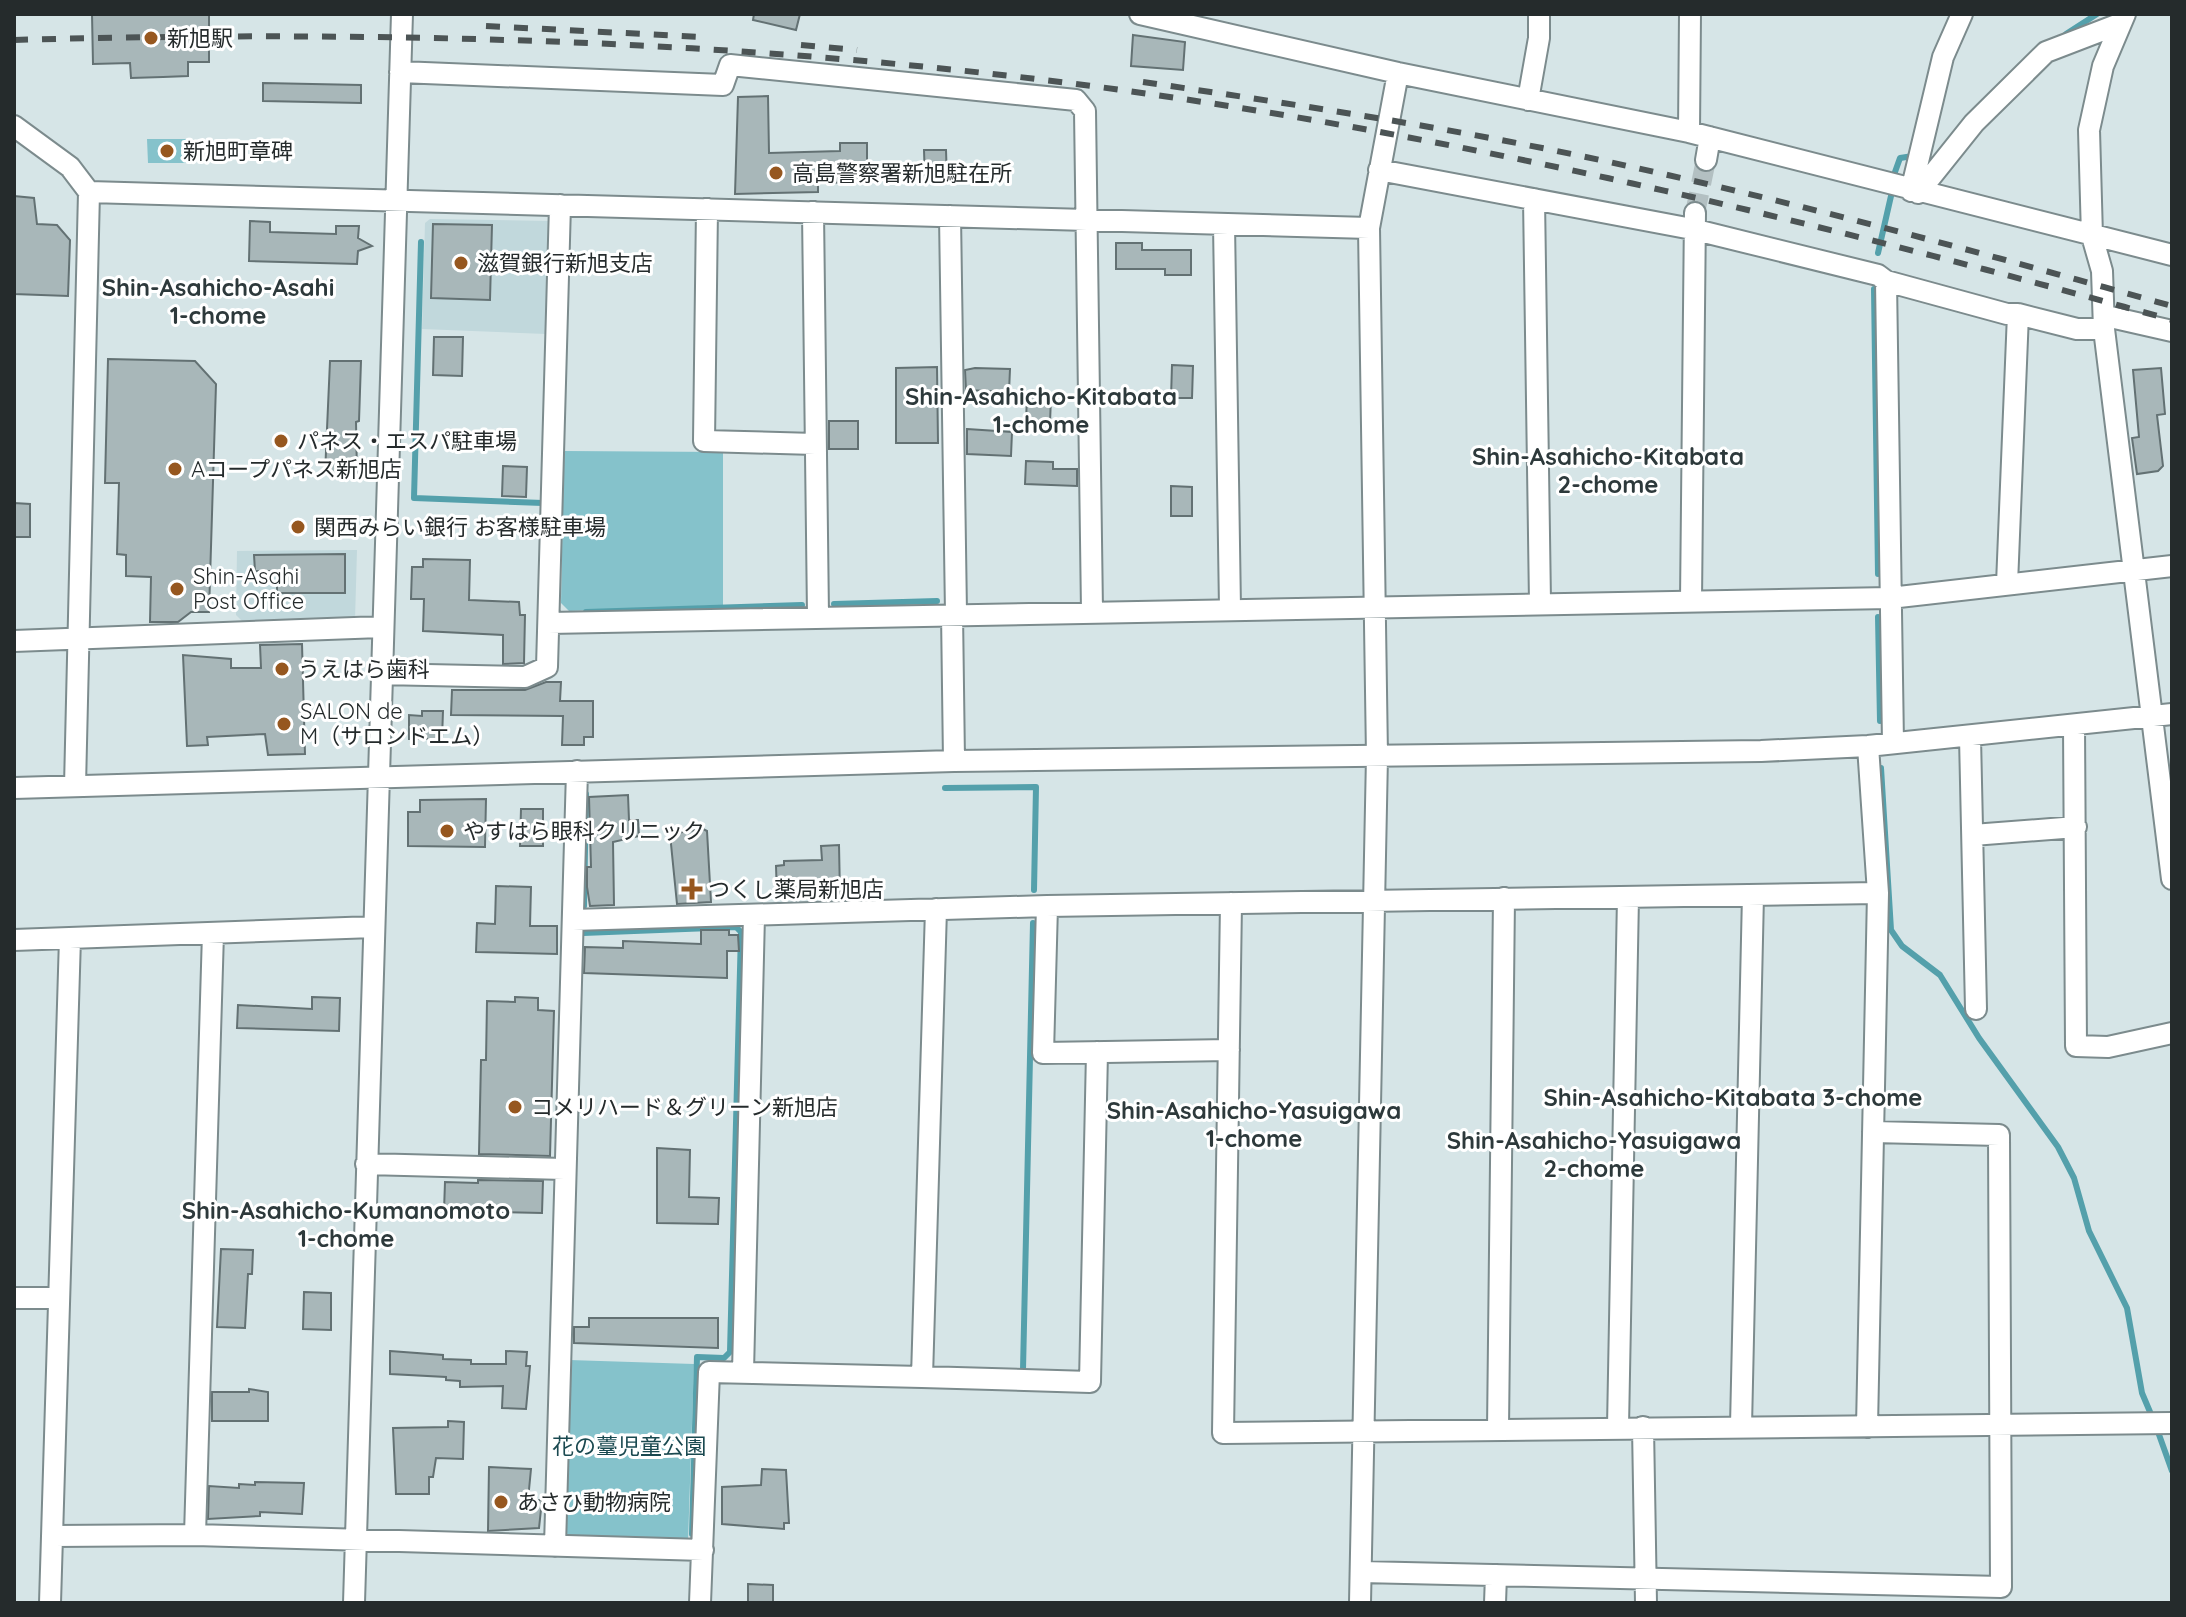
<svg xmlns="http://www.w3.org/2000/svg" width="2186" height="1617" viewBox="0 0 2186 1617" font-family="Quicksand,'Noto Sans JP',sans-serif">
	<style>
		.built { fill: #c1d8dc }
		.green { fill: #85c2cb }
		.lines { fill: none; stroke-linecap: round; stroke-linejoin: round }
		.stream { stroke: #54a0ab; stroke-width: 6 }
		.building { fill: #a8b7b9; stroke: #637173; stroke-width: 2 }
		.minor-tunnel { stroke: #b3c0c2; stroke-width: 20; stroke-dasharray: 20 10; stroke-linecap: butt }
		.minor-casing { stroke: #7c8b8d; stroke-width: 24 }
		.minor { stroke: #fff; stroke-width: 20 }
		.rail { stroke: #4c5455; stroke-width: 6; stroke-dasharray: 14 14; stroke-linecap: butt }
		.poi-dot { fill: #96571f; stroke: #fff; stroke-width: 3 }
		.labels { text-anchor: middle; stroke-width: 6; stroke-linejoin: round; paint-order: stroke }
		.poi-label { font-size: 22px; fill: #252b2c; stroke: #fff; text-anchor: start }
		.park-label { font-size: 22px; fill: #1a4950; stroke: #fff }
		.neighbourhood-label { font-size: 24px; font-weight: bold; fill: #2d393b; stroke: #fff }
	</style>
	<rect width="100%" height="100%" fill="#d6e5e7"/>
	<path class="built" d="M 430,219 L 549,221 L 546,334 L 422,329 L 425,223 Z
		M 357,550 L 355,620 L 244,623 L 236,615 L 237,551 Z"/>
	<path class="green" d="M 147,139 L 188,139 L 188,163 L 148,163 Z
		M 564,451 L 723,452 L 723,605 L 569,611 L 561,603 Z
		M 569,1360 L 694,1364 L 688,1542 L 570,1538 L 564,1529 Z"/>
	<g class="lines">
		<path class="stream" d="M 2066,34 L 2097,14
			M 1895,172 L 1900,158 L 1913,156
			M 421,242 L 414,498 L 543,503
			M 1878,253 L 1891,196
			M 1874,289 L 1878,574
			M 834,604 L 937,601
			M 586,612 L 802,605
			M 1878,617 L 1880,721
			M 1881,768 L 1891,930 L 1902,946 L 1940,975 L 1979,1038 L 2058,1147 L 2074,1178 L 2089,1231 L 2127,1308 L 2142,1393 L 2153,1419
			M 945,788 L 1036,787 L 1034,890
			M 584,906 L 586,794
			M 583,933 L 736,927 L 741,932 L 730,1352 L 724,1358 L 697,1357 L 692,1534
			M 1023,1370 L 1033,923
			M 2157,1429 L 2172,1471"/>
	</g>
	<path class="building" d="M 92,14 L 209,14 L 209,62 L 188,62 L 188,76 L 163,77 L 131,78 L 130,63 L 93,64 Z
		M 754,14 L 800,14 L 796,30 L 753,20 Z
		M 1133,35 L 1185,42 L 1183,70 L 1131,66 Z
		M 263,83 L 361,85 L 361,103 L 263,101 Z
		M 768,96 L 769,153 L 840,151 L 840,143 L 867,143 L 867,182 L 818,183 L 818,192 L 735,194 L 738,97 Z
		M 924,150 L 946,150 L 947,181 L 925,181 Z
		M 14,196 L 34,198 L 37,224 L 57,225 L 70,240 L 68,296 L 14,294 Z
		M 250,221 L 270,222 L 270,232 L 336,234 L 336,226 L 359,226 L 358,238 L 372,246 L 358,251 L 357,264 L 249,261 Z
		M 433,224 L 492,225 L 490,300 L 431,298 Z
		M 1116,243 L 1142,243 L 1142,250 L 1191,250 L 1191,275 L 1165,275 L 1165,269 L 1116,269 Z
		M 434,337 L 463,337 L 462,376 L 433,375 Z
		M 108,359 L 195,361 L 216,384 L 209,612 L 191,612 L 178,622 L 150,622 L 151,577 L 126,576 L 126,555 L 117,554 L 119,483 L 105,483 Z
		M 330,361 L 361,361 L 359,421 L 356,422 L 357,473 L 325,474 Z
		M 1172,365 L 1193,366 L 1192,398 L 1171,398 Z
		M 937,367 L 938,443 L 896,443 L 896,368 Z
		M 975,368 L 1010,369 L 1009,392 L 966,390 L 965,370 Z
		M 2161,368 L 2165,414 L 2157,415 L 2163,466 L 2158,471 L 2137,474 L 2132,438 L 2139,437 L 2133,370 Z
		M 1027,396 L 1051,397 L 1050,423 L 1026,421 Z
		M 829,421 L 858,421 L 858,449 L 829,449 Z
		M 967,429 L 1012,432 L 1011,456 L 967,454 Z
		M 1026,461 L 1053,462 L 1053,469 L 1077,469 L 1077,486 L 1025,484 Z
		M 503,466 L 527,467 L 526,497 L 502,496 Z
		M 1171,486 L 1192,487 L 1192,516 L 1171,516 Z
		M 14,503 L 30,504 L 30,537 L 14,537 Z
		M 345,554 L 345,593 L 277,593 L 277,571 L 255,571 L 254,555 Z
		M 423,559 L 470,560 L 469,600 L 519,602 L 520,615 L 525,615 L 524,663 L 503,664 L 503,635 L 423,631 L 424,599 L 411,599 L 412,567 L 423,567 Z
		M 302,644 L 305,754 L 268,755 L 265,734 L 207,737 L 208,745 L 187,746 L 183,655 L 231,659 L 231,668 L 261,668 L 260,645 Z
		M 546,682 L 561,682 L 560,701 L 593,701 L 593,737 L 584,737 L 584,745 L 562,745 L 563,716 L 451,715 L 452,690 L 525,690 Z
		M 422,711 L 443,711 L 442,739 L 409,739 L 409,715 L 422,716 Z
		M 628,795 L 629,820 L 638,820 L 639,836 L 613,842 L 614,905 L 590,906 L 587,887 L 587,867 L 591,867 L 589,797 Z
		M 486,799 L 485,847 L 408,846 L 408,812 L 420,812 L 420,800 Z
		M 521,809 L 543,809 L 543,846 L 520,846 Z
		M 703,829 L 707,831 L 711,902 L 677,904 L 670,834 Z
		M 839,845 L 840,895 L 777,897 L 776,866 L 784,865 L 784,861 L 822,860 L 821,846 Z
		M 496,886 L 531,887 L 530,926 L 557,926 L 557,954 L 476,952 L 477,923 L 495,924 Z
		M 701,930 L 729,930 L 729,935 L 738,935 L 739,951 L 727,951 L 727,978 L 584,973 L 585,947 L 623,948 L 623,941 L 701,944 Z
		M 312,997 L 340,998 L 339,1031 L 237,1028 L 238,1005 L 312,1009 Z
		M 515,997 L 538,998 L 538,1010 L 554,1011 L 550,1156 L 479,1154 L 481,1060 L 486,1060 L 487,1001 L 515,1002 Z
		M 657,1148 L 690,1150 L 689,1197 L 719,1198 L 718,1224 L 657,1223 Z
		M 478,1180 L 543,1181 L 542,1213 L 444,1211 L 445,1182 L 478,1183 Z
		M 221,1249 L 253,1250 L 252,1274 L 248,1274 L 245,1328 L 217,1327 Z
		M 304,1292 L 331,1293 L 331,1330 L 303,1329 Z
		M 589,1318 L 718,1318 L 718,1348 L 574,1343 L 574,1327 L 589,1327 Z
		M 390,1351 L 443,1355 L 443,1359 L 471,1360 L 471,1364 L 506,1364 L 506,1351 L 527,1352 L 526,1366 L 530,1366 L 526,1409 L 502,1408 L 503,1386 L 460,1387 L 460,1381 L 446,1380 L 446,1377 L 390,1374 Z
		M 249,1389 L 268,1392 L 268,1421 L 212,1421 L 212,1392 L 249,1392 Z
		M 448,1421 L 464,1422 L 463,1459 L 436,1458 L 433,1477 L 429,1477 L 429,1494 L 396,1494 L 393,1428 L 448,1427 Z
		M 489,1467 L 531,1469 L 528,1500 L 542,1500 L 539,1528 L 488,1531 Z
		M 762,1469 L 786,1470 L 789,1523 L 784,1523 L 784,1529 L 722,1524 L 722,1487 L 761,1485 Z
		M 255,1482 L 304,1483 L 302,1514 L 260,1512 L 260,1516 L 208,1519 L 209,1486 L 239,1488 L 239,1484 L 255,1485 Z
		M 748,1584 L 773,1585 L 773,1603 L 748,1603 Z"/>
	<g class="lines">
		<path class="minor-tunnel" d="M 1695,213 L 1706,160"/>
		<g class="minor-casing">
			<path id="minor" d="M 1140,14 L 1398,73 L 1689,132 L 2172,255
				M 2125,14 L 2103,66 L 2089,130 L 2092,236 L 2102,271 L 2104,329 L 2172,879
				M 400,72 L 723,85 L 730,65 L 1076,100 L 1085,111 L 1092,611
				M 1528,100 L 1539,38 L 1539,14
				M 14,126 L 70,167 L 89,192 L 75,786
				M 1689,132 L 1690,14
				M 1706,160 L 1710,137
				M 1379,170 L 1692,229 L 1878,275 L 1886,281 L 2007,314 L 2018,314 L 2007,584
				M 1911,191 L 1943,57 L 1962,14
				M 89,192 L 1369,228
				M 1918,193 L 1974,123 L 2046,52 L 2119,24
				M 1534,199 L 1540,602
				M 707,209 L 704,441 L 815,444
				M 813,212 L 818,615
				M 950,216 L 956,613
				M 1224,224 L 1230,608
				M 1886,281 L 1893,743
				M 2018,314 L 2077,329 L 2104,329
				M 2106,316 L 2172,331
				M 1691,600 L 1695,213
				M 952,613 L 954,761
				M 549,623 L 1890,598 L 2172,566
				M 14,641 L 381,627
				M 380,674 L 525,677 L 547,667 L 560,205
				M 2074,725 L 2076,1046 L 2108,1047 L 2172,1033
				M 1970,737 L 1976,1009
				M 1868,746 L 1878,893
				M 14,788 L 954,761 L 1761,751 L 1868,746 L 2172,714
				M 1973,835 L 2076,827
				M 1231,903 L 1223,1433 L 2172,1423
				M 1047,906 L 1043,1053 L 1229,1050
				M 573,920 L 1047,906 L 1878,893 L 1867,1427
				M 14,940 L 374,927
				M 366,1164 L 564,1169
				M 14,1298 L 59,1298
				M 743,1372 L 754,915
				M 922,1377 L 1090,1382 L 1097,1052
				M 1741,1426 L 1753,895
				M 1618,1427 L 1628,897
				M 1643,1427 L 1646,1603
				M 1498,1429 L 1504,898
				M 195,1535 L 213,933
				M 53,1536 L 195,1535 L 703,1550
				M 555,1546 L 577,771
				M 1361,1572 L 2001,1587 L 1999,1135 L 1873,1132
				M 50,1603 L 70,938
				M 354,1603 L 402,14
				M 700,1603 L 709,1372 L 922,1377 L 936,909
				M 1360,1603 L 1377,756 L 1369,228 L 1398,73
				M 1495,1603 L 1496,1575"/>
		</g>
		<use href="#minor" class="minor"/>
		<path class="rail" d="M 486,26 L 702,37
			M 14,40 C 377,30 739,39 1099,87 C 1463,136 1819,222 2172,320
			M 801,45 L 857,50
			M 1143,82 C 1307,106 1471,131 1632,167 C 1814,207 1993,256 2172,306"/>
	</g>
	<g class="poi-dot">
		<circle cx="151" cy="38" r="8"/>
		<circle cx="167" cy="151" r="8"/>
		<circle cx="776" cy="173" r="8"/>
		<circle cx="461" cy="263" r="8"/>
		<circle cx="281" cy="441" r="8"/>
		<circle cx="175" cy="469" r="8"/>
		<circle cx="298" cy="527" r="8"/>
		<circle cx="177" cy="589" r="8"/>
		<circle cx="282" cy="669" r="8"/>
		<circle cx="284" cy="724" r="8"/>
		<circle cx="447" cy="831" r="8"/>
		<path d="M688 877h8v8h8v8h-8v8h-8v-8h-8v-8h8z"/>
		<circle cx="515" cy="1107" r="8"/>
		<circle cx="501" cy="1502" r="8"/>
	</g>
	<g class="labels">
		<g class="poi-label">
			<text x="167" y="46">新旭駅</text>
			<text x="183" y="159">新旭町章碑</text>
			<text x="792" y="181">高島警察署新旭駐在所</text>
			<text x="477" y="271">滋賀銀行新旭支店</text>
			<text x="297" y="449">パネス・エスパ駐車場</text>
			<text x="191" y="477">Aコープパネス新旭店</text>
			<text x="314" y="535">関西みらい銀行 お客様駐車場</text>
			<text x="193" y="584">Shin-Asahi<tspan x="193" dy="25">Post Office</tspan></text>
			<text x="298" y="677">うえはら歯科</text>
			<text x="300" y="719">SALON de<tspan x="300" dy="25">M（サロンドエム）</tspan></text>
			<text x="463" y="839">やすはら眼科クリニック</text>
			<text x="708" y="897">つくし薬局新旭店</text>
			<text x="531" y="1115">コメリハード＆グリーン新旭店</text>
			<text x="517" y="1510">あさひ動物病院</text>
		</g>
		<g class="park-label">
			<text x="629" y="1454">花の薹児童公園</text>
		</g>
		<g class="neighbourhood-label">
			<text x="218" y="296">Shin-Asahicho-Asahi<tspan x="218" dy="28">1-chome</tspan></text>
			<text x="1041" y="405">Shin-Asahicho-Kitabata<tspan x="1041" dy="28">1-chome</tspan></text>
			<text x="1608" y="465">Shin-Asahicho-Kitabata<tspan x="1608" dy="28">2-chome</tspan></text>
			<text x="1733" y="1106">Shin-Asahicho-Kitabata 3-chome</text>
			<text x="1254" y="1119">Shin-Asahicho-Yasuigawa<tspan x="1254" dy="28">1-chome</tspan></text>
			<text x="1594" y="1149">Shin-Asahicho-Yasuigawa<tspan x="1594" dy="28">2-chome</tspan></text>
			<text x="346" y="1219">Shin-Asahicho-Kumanomoto<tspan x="346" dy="28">1-chome</tspan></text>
		</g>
	</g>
	<rect width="2186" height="1617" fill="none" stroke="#252b2c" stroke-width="32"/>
</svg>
